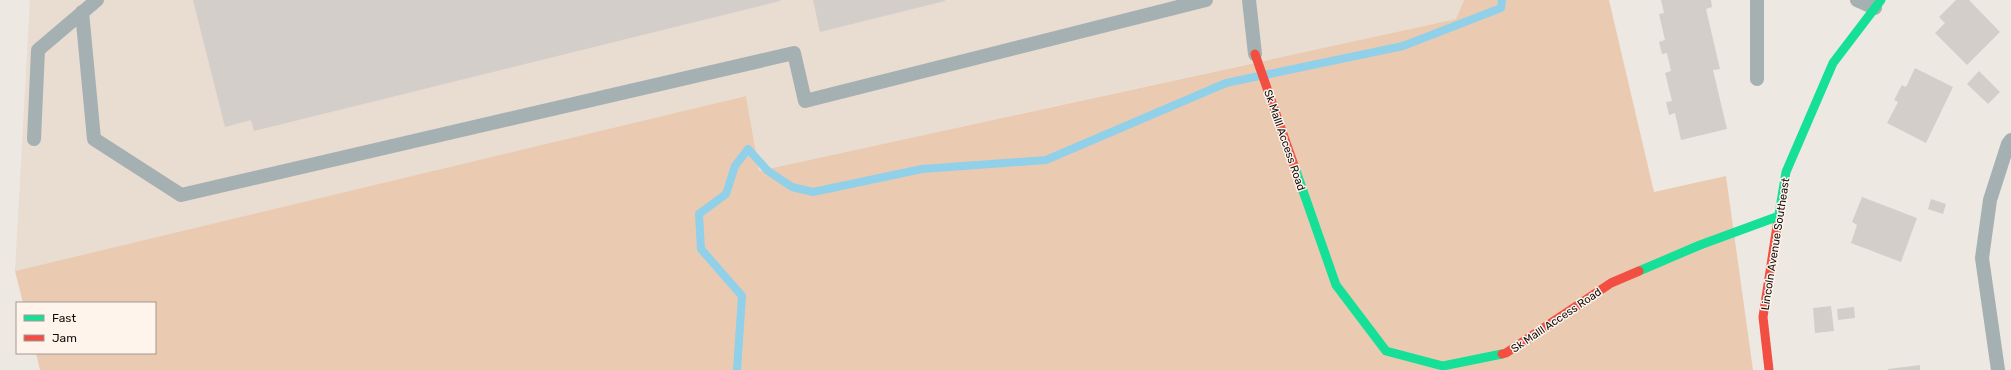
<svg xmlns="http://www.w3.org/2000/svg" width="2011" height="370" viewBox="0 0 2011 370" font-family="Rubik,sans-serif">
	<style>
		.built { fill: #e9dcd1 }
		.green { fill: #eacbb2 }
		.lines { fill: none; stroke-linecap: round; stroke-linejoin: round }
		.stream { stroke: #90d0e8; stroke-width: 8 }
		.building { fill: #d4ceca }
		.lane { stroke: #a5b0b3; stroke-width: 14 }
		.fast { stroke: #16e098; stroke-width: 9 }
		.jam { stroke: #f24e42; stroke-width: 9 }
		.labels { text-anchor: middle; stroke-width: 3; stroke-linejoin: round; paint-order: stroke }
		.street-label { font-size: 11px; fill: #130e0b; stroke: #fff4ec }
	</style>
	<rect width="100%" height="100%" fill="#eee8e2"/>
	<path class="built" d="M 30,0 L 1464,0 L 1456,19 L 758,171 L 746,96 L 15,271 Z"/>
	<path class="green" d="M 1464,0 L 1609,0 L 1654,192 L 1726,176 L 1753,370 L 40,370 L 36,353 L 155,353 L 155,303 L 23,303 L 15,271 L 746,96 L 759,171 L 1456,19 Z"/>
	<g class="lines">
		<path class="stream" d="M 737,370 L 742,296 L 701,249 L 699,214 L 726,194 L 735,166 L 748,149 L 768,171 L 792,187 L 813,192 L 922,169 L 1046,160 L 1226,83 L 1403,46 L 1501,8 L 1502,0"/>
	</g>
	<path class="building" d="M 193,0 L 780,0 L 780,1 L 254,131 L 251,120 L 225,127 Z
		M 813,0 L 945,0 L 945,1 L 820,32 Z
		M 1661,0 L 1711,0 L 1712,7 L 1706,9 L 1720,69 L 1713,70 L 1727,129 L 1681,140 L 1675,113 L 1669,115 L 1666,102 L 1672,101 L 1665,73 L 1671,71 L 1667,53 L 1662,54 L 1659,42 L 1665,40 L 1659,14 L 1664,13 Z
		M 1956,0 L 1969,0 L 2000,32 L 1967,65 L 1935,33 L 1945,23 L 1939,17 Z
		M 1915,68 L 1953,87 L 1926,143 L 1887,123 L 1898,102 L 1894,100 L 1902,85 L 1906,87 Z
		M 1979,71 L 2000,92 L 1988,104 L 1967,84 Z
		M 1862,197 L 1917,218 L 1901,262 L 1851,243 L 1857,225 L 1852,222 Z
		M 1931,199 L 1946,204 L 1943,214 L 1928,209 Z
		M 1831,306 L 1834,331 L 1815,333 L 1813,308 Z
		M 1854,307 L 1855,318 L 1838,320 L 1837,309 Z
		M 1920,365 L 1920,370 L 1888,370 L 1888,369 Z"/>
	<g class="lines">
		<path class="lane" d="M 1249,0 L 1255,54
			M 1857,0 L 1875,8
			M 82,12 L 94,139 L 181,195 L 794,53 L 805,101 L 1206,0
			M 1757,79 L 1757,0
			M 34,139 L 38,50 L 97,0
			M 1998,370 L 1982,258 L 1990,200 L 2008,144 L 2011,140"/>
		<path class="fast" d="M 1295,168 L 1336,285 L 1386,351 L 1443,366 L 1502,354
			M 1777,226 L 1786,172 L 1833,63 L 1881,0
			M 1639,271 L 1700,245 L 1779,216"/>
		<path class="jam" d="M 1255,54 L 1295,168
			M 1502,354 L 1506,353 L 1611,283 L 1639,271
			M 1769,370 L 1763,317 L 1777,226"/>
	</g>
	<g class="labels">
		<g class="street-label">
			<text transform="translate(1285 140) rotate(71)" y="4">Sk Malll Access Road</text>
			<text transform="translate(1775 244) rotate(-81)" y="4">Lincoln Avenue Southeast</text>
			<text transform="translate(1556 320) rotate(-34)" y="4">Sk Malll Access Road</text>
		</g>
	</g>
	<rect x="16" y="302" width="140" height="52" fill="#fff4ec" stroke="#a19892"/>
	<rect x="24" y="315" width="20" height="6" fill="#16e098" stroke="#a19892"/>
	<text x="52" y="322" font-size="12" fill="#130e0b">Fast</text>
	<rect x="24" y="335" width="20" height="6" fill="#f24e42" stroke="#a19892"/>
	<text x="52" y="342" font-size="12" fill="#130e0b">Jam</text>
</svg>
